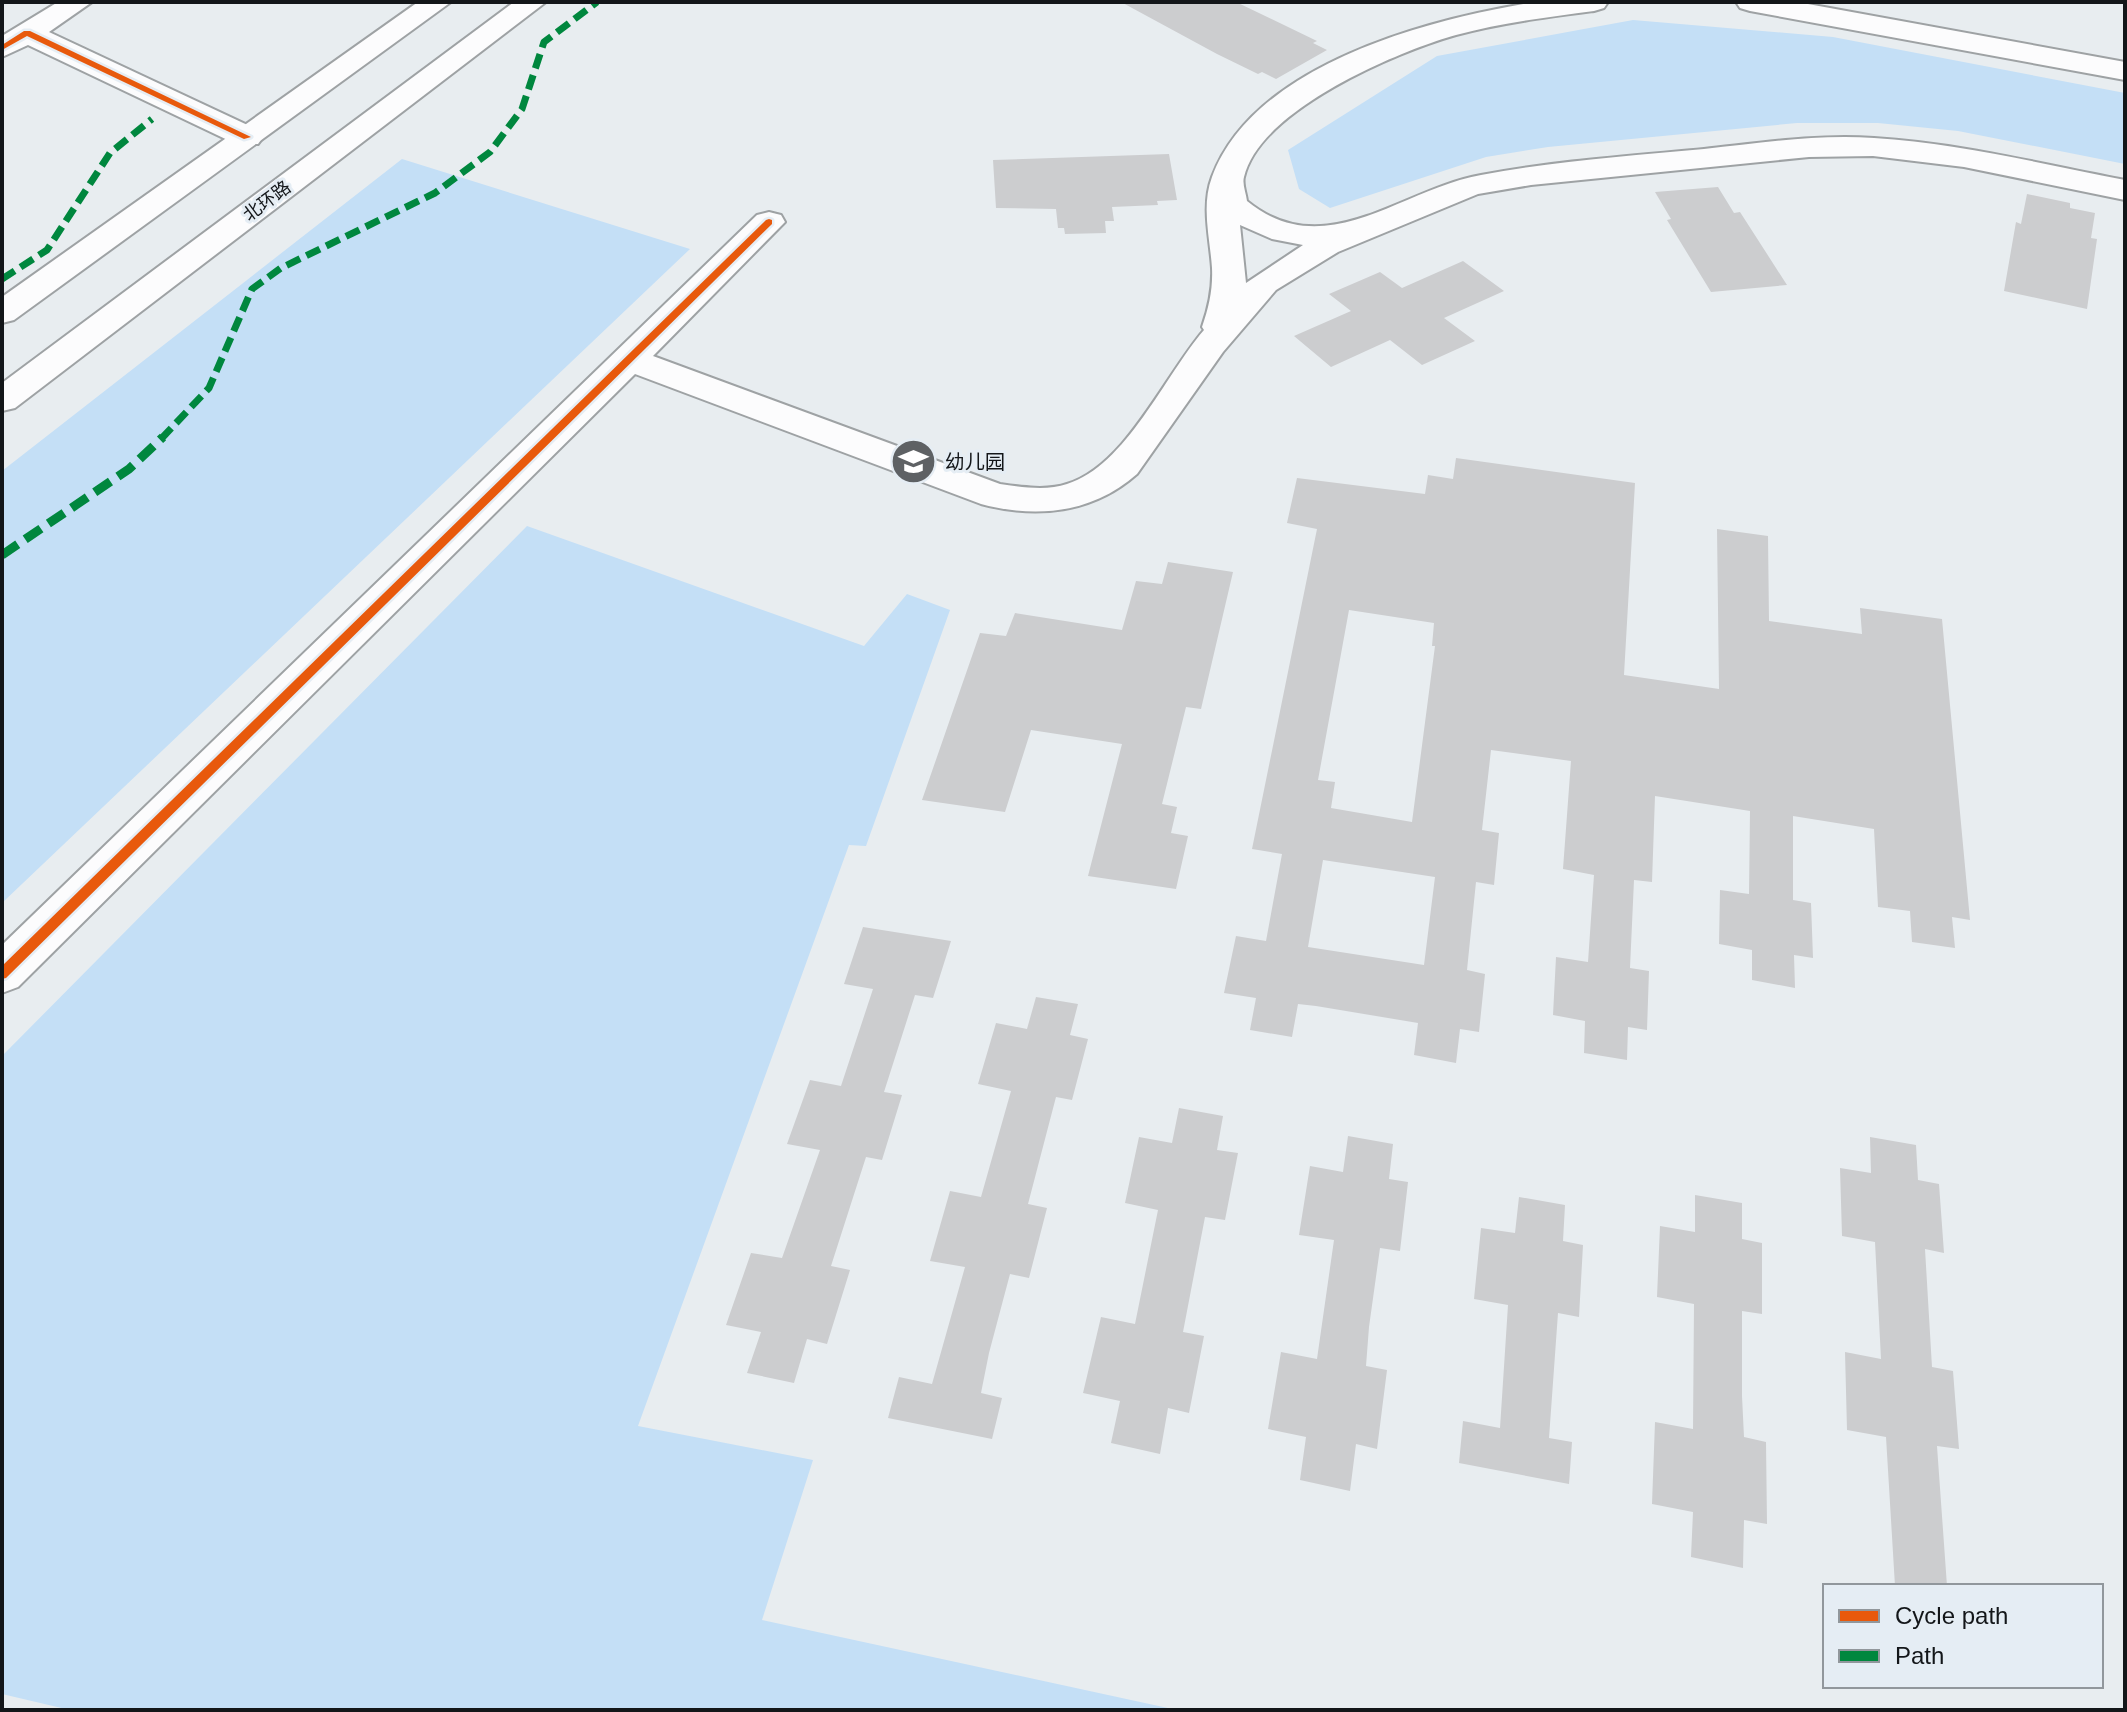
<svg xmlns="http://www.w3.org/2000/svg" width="2127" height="1712" viewBox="0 0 2127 1712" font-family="Helvetica,'Noto Sans SC',sans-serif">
<rect width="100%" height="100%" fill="#e8edf0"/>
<!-- green -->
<path fill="#c4dff6" d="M 1633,20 L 1833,37 L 2125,93 L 2125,164 L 1958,131 L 1878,123 L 1797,123 L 1548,147 L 1486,157 L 1330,208 L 1299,189 L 1288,150 L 1437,56 Z
M 402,159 L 690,249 L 2,903 L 2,471 Z
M 527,526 L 864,646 L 907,594 L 950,610 L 866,846 L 849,845 L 638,1426 L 813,1460 L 762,1620 L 1177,1710 L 70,1710 L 2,1694 L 2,1056 Z"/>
<!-- building -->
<path fill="#cccdcf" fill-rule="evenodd" d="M 1121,2 L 1236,2 L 1317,41 L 1313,43 L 1327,50 L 1276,79 L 1262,72 L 1258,74 L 1217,54 Z
M 1169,154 L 1177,200 L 1157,201 L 1158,205 L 1112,207 L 1114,221 L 1105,221 L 1106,233 L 1065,234 L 1064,228 L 1058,228 L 1056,209 L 996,208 L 993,160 Z
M 1718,187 L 1734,213 L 1740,212 L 1787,285 L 1711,292 L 1667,220 L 1671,219 L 1655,192 Z
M 2027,194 L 2070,203 L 2070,208 L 2095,213 L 2091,238 L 2097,239 L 2087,309 L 2004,291 L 2016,222 L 2021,224 Z
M 1463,261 L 1504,291 L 1444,318 L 1475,341 L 1422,365 L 1390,340 L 1331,367 L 1294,336 L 1351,311 L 1329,294 L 1380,272 L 1402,288 Z
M 1456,458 L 1635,483 L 1624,675 L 1719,689 L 1717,529 L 1768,536 L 1769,621 L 1862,634 L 1860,608 L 1942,619 L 1970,920 L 1952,917 L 1955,948 L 1912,942 L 1910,911 L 1878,907 L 1874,829 L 1793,816 L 1793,900 L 1811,903 L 1813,958 L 1794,955 L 1795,988 L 1752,980 L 1752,950 L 1719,944 L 1720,890 L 1749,894 L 1750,811 L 1655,796 L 1652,882 L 1634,880 L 1630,968 L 1649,971 L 1647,1030 L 1628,1027 L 1627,1060 L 1584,1053 L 1585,1021 L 1553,1015 L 1556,957 L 1588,962 L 1594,875 L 1563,869 L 1571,761 L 1491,750 L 1482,830 L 1499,833 L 1494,885 L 1476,882 L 1467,970 L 1485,974 L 1479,1032 L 1460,1029 L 1456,1063 L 1414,1055 L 1418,1023 L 1316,1006 L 1298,1004 L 1292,1037 L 1250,1030 L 1256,998 L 1224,993 L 1236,936 L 1266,941 L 1282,854 L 1252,849 L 1317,529 L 1287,523 L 1297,478 L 1425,494 L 1428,475 L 1453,479 ZM 1349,610 L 1434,623 L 1432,646 L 1435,646 L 1412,822 L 1331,808 L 1335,782 L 1318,780 ZM 1323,860 L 1435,877 L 1424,965 L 1308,947 Z
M 1168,562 L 1233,572 L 1201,709 L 1186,707 L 1162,804 L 1177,807 L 1171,833 L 1188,836 L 1176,889 L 1088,876 L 1122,744 L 1031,730 L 1005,812 L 922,800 L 980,633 L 1006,636 L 1015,613 L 1122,630 L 1136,581 L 1162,584 Z
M 863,927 L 951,941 L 933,998 L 915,995 L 884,1092 L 902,1095 L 882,1160 L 866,1157 L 831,1266 L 850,1270 L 827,1344 L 807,1339 L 794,1383 L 747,1373 L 761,1332 L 726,1325 L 751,1253 L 782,1258 L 820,1150 L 787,1144 L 810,1080 L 841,1086 L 873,989 L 844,984 Z
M 1036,997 L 1078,1004 L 1070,1035 L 1088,1039 L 1072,1100 L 1056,1097 L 1028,1204 L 1047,1208 L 1029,1278 L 1010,1274 L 989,1353 L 981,1393 L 1002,1398 L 992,1439 L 888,1418 L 899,1377 L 932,1384 L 965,1267 L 930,1261 L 950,1191 L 981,1197 L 1011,1091 L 978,1084 L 996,1023 L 1027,1029 Z
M 1179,1108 L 1223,1116 L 1217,1150 L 1238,1153 L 1225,1220 L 1205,1217 L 1183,1332 L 1204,1336 L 1189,1413 L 1168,1408 L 1160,1454 L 1111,1443 L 1120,1401 L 1083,1393 L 1101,1317 L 1135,1324 L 1158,1210 L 1125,1203 L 1139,1137 L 1172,1143 Z
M 1348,1136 L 1393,1144 L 1389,1179 L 1408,1182 L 1400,1251 L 1380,1248 L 1369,1327 L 1366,1366 L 1387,1370 L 1377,1449 L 1356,1444 L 1350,1491 L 1300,1480 L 1306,1437 L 1268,1429 L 1281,1352 L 1317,1359 L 1334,1240 L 1299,1235 L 1310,1166 L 1343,1172 Z
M 1870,1137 L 1916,1145 L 1918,1180 L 1939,1184 L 1944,1253 L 1925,1249 L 1932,1367 L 1953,1371 L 1959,1449 L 1937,1446 L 1947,1586 L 1895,1586 L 1886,1437 L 1847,1430 L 1845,1352 L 1881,1359 L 1875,1242 L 1842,1236 L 1840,1168 L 1871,1173 Z
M 1695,1195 L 1742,1203 L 1742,1239 L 1762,1243 L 1762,1314 L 1742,1311 L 1742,1396 L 1744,1437 L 1766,1442 L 1767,1524 L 1744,1520 L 1743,1568 L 1691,1557 L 1693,1512 L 1652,1504 L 1655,1422 L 1693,1429 L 1694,1304 L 1657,1297 L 1660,1226 L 1695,1232 Z
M 1519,1197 L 1565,1205 L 1563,1241 L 1583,1245 L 1579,1317 L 1558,1313 L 1549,1438 L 1572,1442 L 1569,1484 L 1459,1463 L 1463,1421 L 1500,1428 L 1508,1305 L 1474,1299 L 1481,1228 L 1515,1233 Z"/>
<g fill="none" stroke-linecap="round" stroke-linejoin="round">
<defs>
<path id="minor" d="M 58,2 L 92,2 L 49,32 L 258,130 L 263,137 L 258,144 L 236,144 L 28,45 L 2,57 L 2,36 Z
M 1535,2 L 1608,2 L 1604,8 L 1594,11 C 1548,17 1501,23 1456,35 C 1396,52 1260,110 1244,177 C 1242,184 1246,193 1247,201 C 1325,265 1401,189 1481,175 C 1554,161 1629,156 1704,149 C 1760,143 1817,134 1874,138 C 1958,143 2042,164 2125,180 L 2125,200 L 1964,167 L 1873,156 L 1809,157 L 1531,185 L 1478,194 L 1338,252 L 1276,290 L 1223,352 L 1137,474 C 1093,513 1037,519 981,504 L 635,374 L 18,987 L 2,993 L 2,945 L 757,215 L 769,212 L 781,215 L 785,222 L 653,356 L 1000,484 C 1021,487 1047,491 1067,484 C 1126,466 1165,375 1204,330 L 1202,327 C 1209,307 1213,289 1212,268 C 1210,238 1201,206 1212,177 C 1254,64 1429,19 1535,2 ZM 1240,225 L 1272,239 L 1303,245 L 1246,283 Z
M 1736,2 L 1797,2 L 2125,62 L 2125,80 L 1750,11 L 1740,8 Z"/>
<path id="major" d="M 418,2 L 451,2 L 14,320 L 2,323 L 2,297 Z
M 514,2 L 546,2 L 15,408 L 2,411 L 2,383 Z"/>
</defs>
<!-- minor casing -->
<use href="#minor" stroke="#9ea2a4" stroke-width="4"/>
<!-- major casing -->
<use href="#major" stroke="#9ea2a4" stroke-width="4"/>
<!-- minor -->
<use href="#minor" fill="#fcfcfd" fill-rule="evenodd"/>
<!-- major -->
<use href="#major" fill="#fcfcfd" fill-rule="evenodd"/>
<!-- quiet-far1 -->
<path stroke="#00873e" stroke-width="7" stroke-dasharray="15 7" stroke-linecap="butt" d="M 2,279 L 47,250 L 110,153 L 152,119
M 161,439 L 209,388 L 252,289 L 281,268 L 435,193 L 490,152 L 522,109 L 544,42 L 597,2"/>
<!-- quiet -->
<path stroke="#00873e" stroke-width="9" stroke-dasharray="19 9" stroke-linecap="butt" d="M 2,555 L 129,469 L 163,437"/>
<defs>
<path id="cycleway" d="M 24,31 L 30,31 L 251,137 L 244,139 L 27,36 L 2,50 L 2,45 Z
M 769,219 L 772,220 L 772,224 L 6,978 L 2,979 L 2,966 L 766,220 Z"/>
</defs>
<!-- cycleway casing -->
<use href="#cycleway" stroke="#e5edf4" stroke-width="5"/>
<!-- cycleway -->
<use href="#cycleway" fill="#e8590c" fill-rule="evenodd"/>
</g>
<!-- icons -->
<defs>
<symbol id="school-disc" viewBox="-11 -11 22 22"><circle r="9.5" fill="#5e6164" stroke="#e5edf4"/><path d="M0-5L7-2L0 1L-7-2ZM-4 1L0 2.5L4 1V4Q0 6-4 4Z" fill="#fff"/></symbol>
</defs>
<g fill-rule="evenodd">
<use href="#school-disc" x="888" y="436" width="51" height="51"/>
</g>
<g text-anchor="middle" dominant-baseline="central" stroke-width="6" stroke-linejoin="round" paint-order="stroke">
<!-- far-street labels -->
<g font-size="18" fill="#131619" stroke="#e5edf4">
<text transform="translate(267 201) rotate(-37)">北环路</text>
</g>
<!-- poi labels -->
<g font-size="20" fill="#131619" stroke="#e5edf4" text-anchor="start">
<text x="945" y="462">幼儿园</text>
</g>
</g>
<!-- border -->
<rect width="2127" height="1712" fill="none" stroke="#131619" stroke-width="8"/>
<!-- legend -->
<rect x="1823" y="1584" width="280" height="104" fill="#e5edf4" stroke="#91979c" stroke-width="2"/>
<rect x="1839" y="1610" width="40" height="12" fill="#e8590c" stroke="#91979c" stroke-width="2"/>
<text x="1895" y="1624" font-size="24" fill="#131619">Cycle path</text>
<rect x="1839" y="1650" width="40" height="12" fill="#00873e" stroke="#91979c" stroke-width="2"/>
<text x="1895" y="1664" font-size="24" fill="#131619">Path</text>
</svg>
